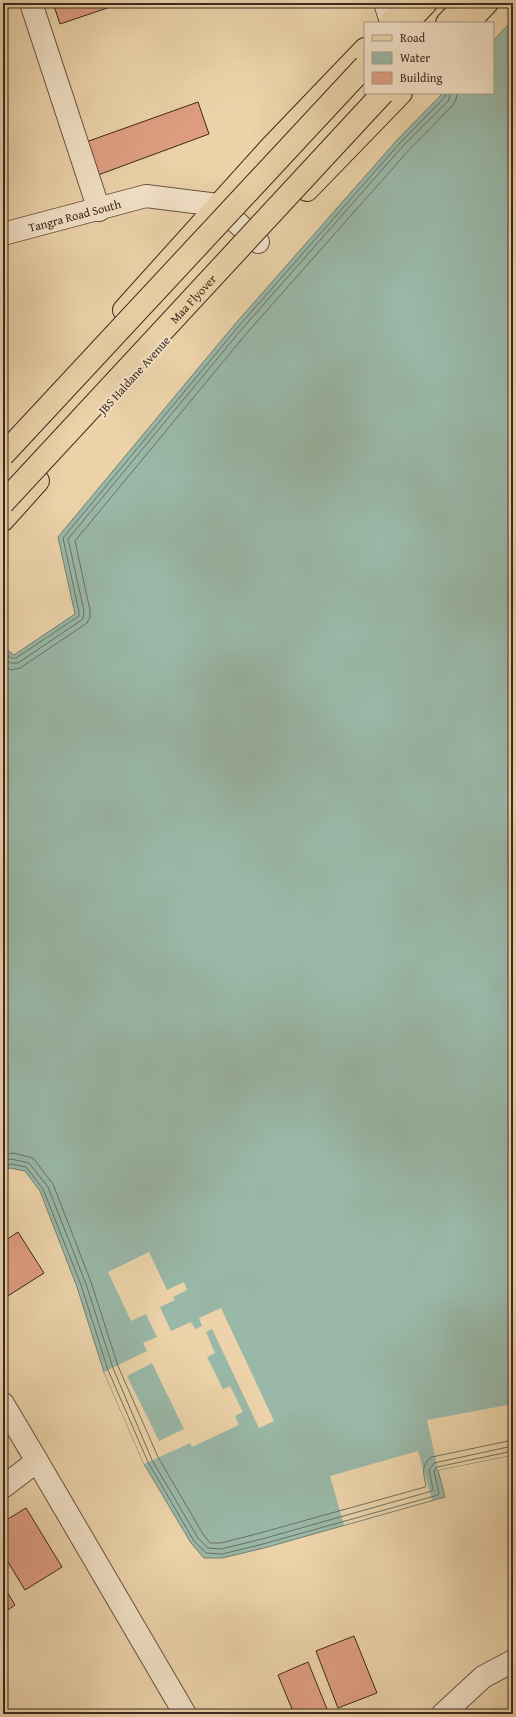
<svg xmlns="http://www.w3.org/2000/svg" width="516" height="1717" viewBox="0 0 516 1717" font-family="'Gentium Book Plus',serif">
<rect width="100%" height="100%" fill="#ecd3aa"/>
<filter id="stains"><feTurbulence type="fractalNoise" baseFrequency=".005" numOctaves="4"/><feColorMatrix values="0 0 0 0 .2 0 0 0 0 .09 0 0 0 0 .02 0 0 0 .5 -.17"/></filter>
<radialGradient id="worn" r=".72"><stop offset=".6" stop-color="#630" stop-opacity="0"/><stop offset="1" stop-color="#630" stop-opacity=".3"/></radialGradient>
<!-- water -->
<path fill="#99b8a8" stroke="#747e72" d="M 513,20 L 513,1455 L 438,1470 L 445,1497 L 264,1548 L 222,1558 L 204,1558 L 191,1543 L 144,1464 L 104,1372 L 77,1287 L 40,1191 L 25,1171 L 10,1168 L 3,1171 L 3,647 L 14,655 L 75,614 L 58,537 L 235,324 L 397,140 L 443,93 L 493,93 L 493,41 Z"/>
<!-- pier -->
<path fill="#ecd3aa" fill-rule="evenodd" d="M 149,1252 L 167,1290 L 184,1282 L 187,1290 L 173,1297 L 175,1300 L 160,1307 L 171,1331 L 191,1322 L 195,1329 L 202,1326 L 199,1318 L 221,1308 L 274,1421 L 259,1428 L 212,1329 L 206,1332 L 215,1353 L 207,1357 L 223,1389 L 230,1386 L 243,1412 L 235,1416 L 239,1425 L 192,1447 L 190,1443 L 144,1464 L 104,1372 L 147,1351 L 143,1343 L 157,1337 L 146,1314 L 131,1321 L 108,1272 ZM 152,1363 L 184,1429 L 159,1441 L 127,1376 Z
M 513,1404 L 513,1455 L 438,1470 L 427,1420 Z
M 418,1451 L 432,1500 L 344,1525 L 330,1476 Z"/>
<g fill="none" stroke-linecap="round" stroke-linejoin="round">
<!-- shore -->
<path stroke="#6b7064" stroke-width="1" d="M 3,652 L 11,658 L 16,658 L 79,616 L 79,612 L 63,538 L 238,327 L 400,143 L 445,97 L 446,93
M 3,658 L 11,663 L 18,663 L 83,619 L 84,611 L 68,539 L 241,330 L 403,146 L 448,101 L 451,93
M 3,666 L 11,670 L 20,668 L 87,623 L 90,617 L 90,610 L 75,541 L 246,334 L 408,151 L 453,105 L 456,99 L 457,93
M 3,1155 L 13,1153 L 33,1158 L 53,1184 L 91,1282 L 118,1366 L 158,1457 L 203,1534 L 210,1543 L 221,1543 L 260,1533 L 425,1487 L 426,1485 C 423,1473 421,1464 432,1457 L 513,1440
M 3,1161 L 11,1159 L 29,1163 L 48,1187 L 86,1284 L 113,1368 L 152,1460 L 198,1538 L 208,1548 L 221,1549 L 262,1539 L 432,1491 L 433,1489 L 429,1470 L 434,1463 L 513,1446
M 3,1167 L 11,1164 L 26,1167 L 43,1189 L 81,1285 L 108,1370 L 148,1462 L 194,1541 L 206,1553 L 222,1554 L 263,1544 L 438,1495 L 439,1493 L 434,1471 L 437,1467 L 513,1451"/>
</g>
<!-- building -->
<path fill="#df9e82" stroke="#3d2820" d="M 53,3 L 122,3 L 60,24 Z
M 198,102 L 209,134 L 98,175 L 86,142 Z
M 18,1232 L 44,1273 L 3,1299 L 3,1242 Z
M 26,1508 L 62,1567 L 25,1590 L 3,1554 L 3,1522 Z
M 3,1585 L 15,1605 L 3,1613 Z
M 354,1636 L 377,1693 L 338,1708 L 316,1651 Z
M 308,1662 L 329,1714 L 294,1714 L 278,1675 Z"/>
<g fill="none" stroke-linecap="round" stroke-linejoin="round">
<defs>
<g id="street">
<path d="M 31,3 L 99,210"/>
<path d="M 385,3 L 391,22"/>
<path id="s1" d="M 3,234 L 146,196 L 218,205 L 258,242"/>
<path d="M 3,1404 L 37,1461"/>
<path d="M 3,1487 L 37,1461 L 185,1714"/>
<path d="M 443,1714 L 483,1677 L 513,1661"/>
</g>
<path id="primary" d="M 390,23 L 409,3
M 468,23 L 487,3
M 307,190 L 401,93
M 124,310 L 271,147 L 365,49
M 3,520 L 38,481"/>
<path id="highway" d="M 407,23 L 426,3
M 447,23 L 466,3"/>
</defs>
<!-- street casing -->
<use href="#street" stroke="#695342" stroke-width="24"/>
<!-- primary casing -->
<use href="#primary" stroke="#3d2820" stroke-width="24"/>
<!-- highway casing -->
<use href="#highway" stroke="#3d2820" stroke-width="24"/>
<!-- street -->
<use href="#street" stroke="#f3e2c8" stroke-width="22"/>
<!-- primary -->
<use href="#primary" stroke="#ecd3aa" stroke-width="22"/>
<!-- highway -->
<use href="#highway" stroke="#ecd3aa" stroke-width="22"/>
<defs>
<g id="highway-bridge">
<path d="M 3,455 L 365,66"/>
<path id="s2" d="M 3,503 L 383,93"/>
</g>
</defs>
<!-- highway-bridge casing -->
<use href="#highway-bridge" stroke="#3d2820" stroke-width="24" stroke-linecap="butt"/>
<!-- highway-bridge -->
<use href="#highway-bridge" stroke="#ecd3aa" stroke-width="22"/>
</g>
<g text-anchor="middle" dominant-baseline="central" stroke-width="4" stroke-linejoin="round" paint-order="stroke">
<!-- street labels -->
<g font-size="12" fill="#3d2820" stroke="#f3e2c8">
<text stroke="none"><textPath href="#s1" startOffset="74">Tangra Road South</textPath></text>
<text stroke="none"><textPath href="#s2" startOffset="279">Maa Flyover</textPath></text>
<text transform="translate(134 375) rotate(-48)">JBS Haldane Avenue</text>
</g>
</g>
<!-- margin -->
<rect width="516" height="1717" fill="none" stroke="#ecd3aa" stroke-width="16"/>
<rect x="4" y="4" width="508" height="1709" fill="none" stroke="#3d2820" stroke-width="2"/>
<rect x="8" y="8" width="500" height="1701" fill="none" stroke="#3d2820"/>
<!-- legend -->
<rect x="364" y="22" width="130" height="72" fill="#f3e2c8" stroke="#aa9885"/>
<rect x="372" y="35" width="20" height="6" fill="#ecd3aa" stroke="#aa9885"/>
<text x="400" y="42" font-size="12" fill="#3d2820">Road</text>
<rect x="372" y="52" width="20" height="12" fill="#99b8a8" stroke="#aa9885"/>
<text x="400" y="62" font-size="12" fill="#3d2820">Water</text>
<rect x="372" y="72" width="20" height="12" fill="#df9e82" stroke="#aa9885"/>
<text x="400" y="82" font-size="12" fill="#3d2820">Building</text>
<rect width="100%" height="100%" filter="url(#stains)"/>
<rect width="100%" height="100%" fill="url(#worn)"/>
</svg>
